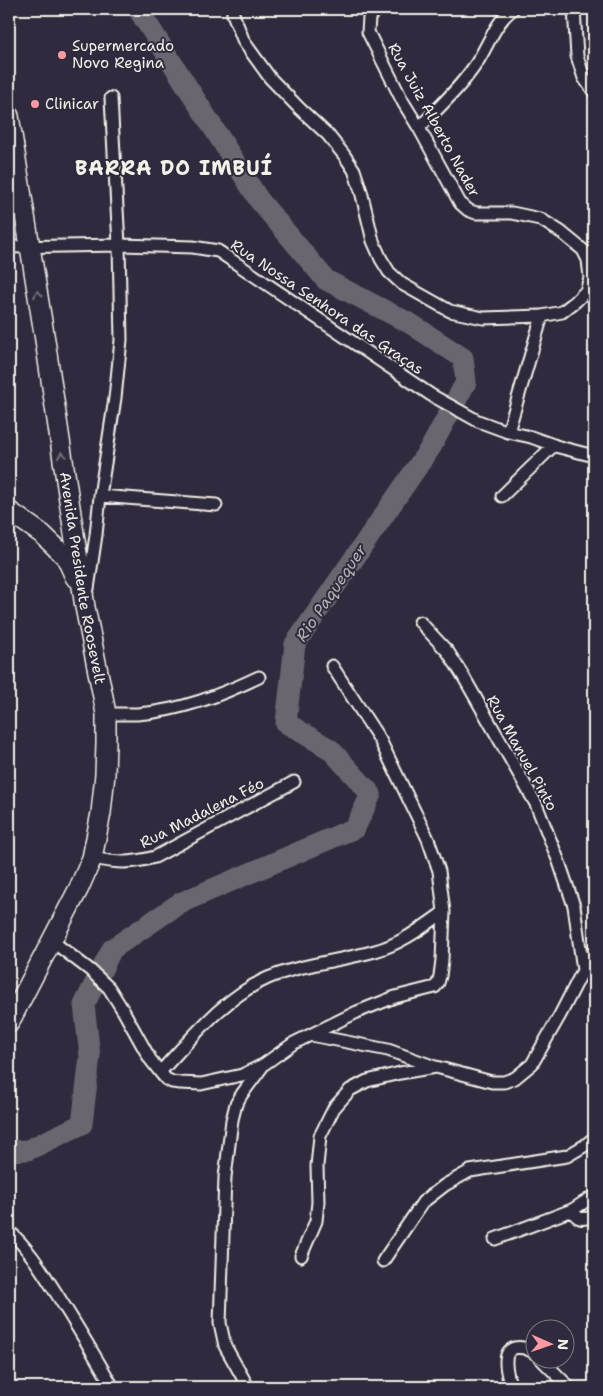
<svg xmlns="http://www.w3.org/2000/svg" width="603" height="1396" viewBox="0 0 603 1396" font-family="'Shantell Sans',sans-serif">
<rect width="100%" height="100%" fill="#2f2a3d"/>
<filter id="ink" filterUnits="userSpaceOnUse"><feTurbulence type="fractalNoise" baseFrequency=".02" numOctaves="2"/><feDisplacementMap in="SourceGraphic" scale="10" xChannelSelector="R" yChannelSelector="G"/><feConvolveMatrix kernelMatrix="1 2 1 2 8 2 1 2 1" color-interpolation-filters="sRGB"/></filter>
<g filter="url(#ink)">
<!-- green -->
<path fill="#454050" stroke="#9c989c" d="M 9,181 L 10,181 L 21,237 L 9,238 Z"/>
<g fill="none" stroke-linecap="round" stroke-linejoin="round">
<!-- river -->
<path stroke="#6a6670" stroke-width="21" d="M 9,1151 L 28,1150 L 82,1124 L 90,1056 L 84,1005 L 112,949 L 180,903 L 355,828 L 371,794 L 330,749 L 286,723 L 295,644 L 431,447 L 466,382 L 463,358 L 411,324 L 326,280 L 259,200 L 138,9"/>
<defs>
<path id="minor" d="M 233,9 L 233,14 L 244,42 L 270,78 L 299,108 L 328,135 L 344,155 L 354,170 L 361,191 L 373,241 L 381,259 L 389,272 L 402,284 L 450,311 L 483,318 L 542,316 L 562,312 L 576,301 L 586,291 L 590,278 L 588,260 L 583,250 L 561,232 L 540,219 L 512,213 L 476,213 L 468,210 L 460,203 L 419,128 L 403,102 L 368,32 L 369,18 L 373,13 L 378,9
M 574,9 L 577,56 L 584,78 L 594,92
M 419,128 C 439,107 460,88 476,64 C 488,46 495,22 513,9
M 9,247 L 119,245 L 193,247 L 218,251 L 431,395 L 478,421 L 508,432 L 531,437 L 559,447 L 594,456
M 508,432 L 542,316
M 100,496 L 216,505
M 502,496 L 554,445
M 88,589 L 96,535 L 100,496 L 115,398 L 121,340 L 119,245 L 111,98
M 420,622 L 448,652 L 462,674 L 536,804 L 559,862 L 574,906 L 583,970
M 106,714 C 116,714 127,714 137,714 C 180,711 221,695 259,677
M 92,858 C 117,863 129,864 155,857 L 294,782
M 52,941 L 90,970 L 109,988 L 124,1012 L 150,1059 L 160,1072 L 166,1079 L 172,1082 L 180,1083 L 201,1084 L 242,1075 L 263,1065 L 294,1043 L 357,1012 L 395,997 L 435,987 L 438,983 L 440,976 L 442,960 L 444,912 L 439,871 L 428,839 L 380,740 L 332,666
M 311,1035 L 388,1050 L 435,1067
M 160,1072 C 192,1038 224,997 268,978 C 302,964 340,961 375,951 C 401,944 423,927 444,912
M 594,1196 L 572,1210 C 578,1221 583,1219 594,1217
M 9,1231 C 27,1247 39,1266 51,1285 C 73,1319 93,1353 113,1387
M 495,1239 L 572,1210
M 301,1256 L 316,1221 L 318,1202 L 317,1166 L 320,1136 L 334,1108 L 350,1090 L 367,1081 L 400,1073 L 436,1067 L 492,1082 L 504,1082 L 515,1078 L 532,1064 L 560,1015 L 594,949
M 383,1261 L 423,1202 L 445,1185 L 470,1171 L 567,1156 L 584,1146 L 594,1138
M 540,1358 L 569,1387
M 248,1387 L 225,1346 L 220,1323 L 225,1177 L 232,1120 L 236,1104 L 242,1094 L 262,1067
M 510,1387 C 509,1379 506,1371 506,1363 C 505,1343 524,1345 536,1354"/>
<g id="primary">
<path id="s1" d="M 9,116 L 45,340 L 85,607 L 103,697 L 106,714 L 106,743 L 105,774 L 101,813 L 92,858 L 79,888 L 9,1023"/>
<path d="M 9,511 L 42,534 L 66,557 L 75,577"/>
</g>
</defs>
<!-- minor casing -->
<use href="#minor" stroke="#f4f1e8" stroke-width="15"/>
<!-- primary casing -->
<use href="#primary" stroke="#f4f1e8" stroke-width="22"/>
<!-- minor -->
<use href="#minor" stroke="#2f2a3d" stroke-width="11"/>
<!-- primary -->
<use href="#primary" stroke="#2f2a3d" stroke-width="19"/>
</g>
<!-- one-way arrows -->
<defs><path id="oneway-chevron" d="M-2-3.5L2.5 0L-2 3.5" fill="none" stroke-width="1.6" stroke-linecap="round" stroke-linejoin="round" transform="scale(1.25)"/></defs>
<g stroke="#747079">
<use href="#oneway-chevron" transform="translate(38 294) rotate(-99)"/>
<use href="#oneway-chevron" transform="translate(62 455) rotate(-98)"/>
</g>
</g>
<!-- markers -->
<g fill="#ff9aa2" stroke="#2f2a3d" stroke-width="2">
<circle cx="62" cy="55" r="5"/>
<circle cx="35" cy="104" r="5"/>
</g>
<g text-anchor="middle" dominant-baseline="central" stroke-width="4" stroke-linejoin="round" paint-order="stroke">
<!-- poi labels -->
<g font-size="15" fill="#f4f1e8" stroke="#2f2a3d" text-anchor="start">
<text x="72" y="46">Supermercado<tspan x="72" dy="17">Novo Regina</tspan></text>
<text x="45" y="104">Clinicar</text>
</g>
<!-- street labels -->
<g font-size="15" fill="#f4f1e8" stroke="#2f2a3d">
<text transform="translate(434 120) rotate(61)">Rua Juiz Alberto Nader</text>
<text transform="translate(327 307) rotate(34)">Rua Nossa Senhora das Graças</text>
<text stroke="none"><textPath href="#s1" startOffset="468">Avenida Presidente Roosevelt</textPath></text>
<text transform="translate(522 753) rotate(61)">Rua Manuel Pinto</text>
<text transform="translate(202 813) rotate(-27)">Rua Madalena Féo</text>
</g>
<!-- water labels -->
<g font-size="16" font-style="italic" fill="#b6b2b2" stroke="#2f2a3d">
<text transform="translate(331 593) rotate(-56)">Rio Paquequer</text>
</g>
<!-- district labels -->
<g font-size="20" font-weight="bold" letter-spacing="1" fill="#f4f1e8" stroke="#2f2a3d">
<text x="174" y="168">BARRA DO IMBUÍ</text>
</g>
</g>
<!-- margin -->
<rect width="603" height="1396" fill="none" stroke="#2f2a3d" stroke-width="30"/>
<rect x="15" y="15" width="573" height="1366" fill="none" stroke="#f4f1e8" stroke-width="2" filter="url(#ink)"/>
<!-- north arrow -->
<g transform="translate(550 1344) rotate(92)"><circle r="24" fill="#2f2a3d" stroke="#7e7a81"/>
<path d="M0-4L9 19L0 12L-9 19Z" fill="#ff9aa2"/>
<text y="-8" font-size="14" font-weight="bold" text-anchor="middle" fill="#f4f1e8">N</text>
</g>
</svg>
